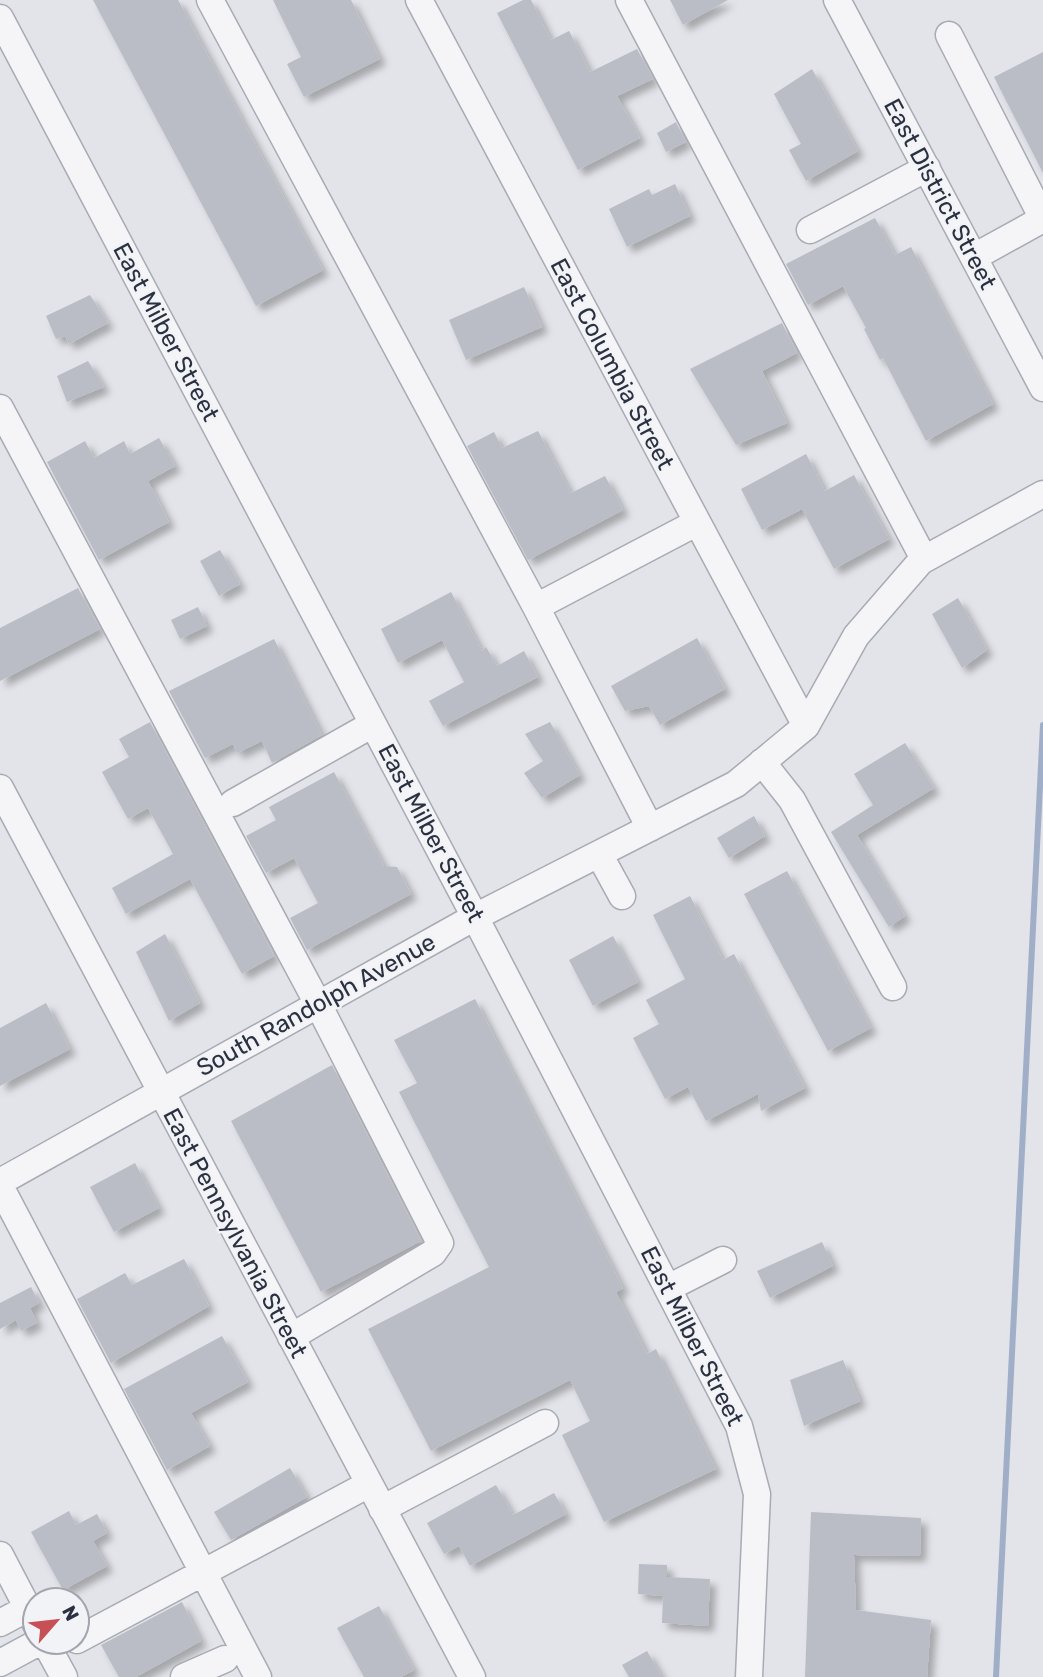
<svg xmlns="http://www.w3.org/2000/svg" width="1043" height="1677" viewBox="0 0 1043 1677" font-family="Rubik,sans-serif">
<defs>
<filter id="shadow"><feDropShadow dx="6" dy="6" stdDeviation="3.5" flood-color="#0004"/></filter>
</defs>
<rect width="100%" height="100%" fill="#e2e4e9"/>
<g fill="none" stroke-linecap="round" stroke-linejoin="round">
<!-- stream -->
<path stroke="#a0afc7" stroke-width="6" d="M 996,1677 L 1043,725"/>
</g>
<!-- building -->
<path fill="#babdc6" filter="url(#shadow)" d="M 93,0 L 178,0 L 323,270 L 256,306 Z
M 273,0 L 351,0 L 380,59 L 304,97 L 287,64 L 301,57 Z
M 523,0 L 531,0 L 551,40 L 569,31 L 590,72 L 637,49 L 653,79 L 617,96 L 640,138 L 578,170 L 497,13 Z
M 670,0 L 728,0 L 683,25 Z
M 1043,52 L 1043,173 L 994,77 Z
M 812,69 L 858,151 L 806,181 L 789,150 L 801,144 L 774,94 Z
M 676,122 L 686,142 L 666,152 L 657,133 Z
M 675,184 L 690,216 L 627,247 L 609,209 L 649,189 L 652,195 Z
M 875,218 L 895,255 L 911,247 L 993,404 L 926,441 L 883,358 L 880,360 L 864,329 L 866,328 L 843,286 L 808,305 L 786,264 Z
M 524,287 L 542,327 L 466,360 L 449,320 Z
M 90,295 L 108,323 L 69,344 L 65,336 L 56,339 L 46,316 Z
M 782,323 L 797,353 L 762,371 L 787,423 L 736,445 L 690,369 Z
M 88,361 L 104,387 L 67,402 L 57,376 Z
M 538,431 L 571,493 L 605,476 L 623,510 L 528,560 L 467,446 L 494,432 L 502,448 Z
M 159,438 L 175,466 L 148,481 L 169,522 L 99,560 L 47,462 L 85,441 L 94,458 L 124,441 L 130,454 Z
M 806,454 L 825,491 L 854,475 L 889,539 L 834,569 L 802,509 L 762,530 L 741,489 Z
M 220,550 L 240,584 L 219,596 L 200,561 Z
M 78,588 L 100,629 L 0,681 L 0,628 Z
M 451,592 L 482,651 L 486,647 L 497,666 L 524,651 L 538,677 L 443,726 L 429,701 L 464,682 L 442,640 L 398,663 L 381,629 Z
M 958,598 L 987,650 L 962,668 L 932,614 Z
M 198,607 L 207,626 L 180,639 L 171,620 Z
M 697,638 L 725,689 L 660,725 L 649,706 L 625,711 L 611,686 Z
M 274,639 L 322,735 L 272,763 L 262,741 L 237,753 L 233,744 L 205,758 L 169,691 Z
M 150,722 L 274,956 L 242,974 L 190,879 L 126,914 L 112,888 L 173,854 L 148,808 L 128,819 L 102,772 L 129,757 L 119,739 Z
M 550,722 L 580,775 L 542,798 L 524,773 L 543,761 L 525,734 Z
M 905,743 L 934,788 L 857,835 L 905,916 L 889,927 L 831,832 L 873,805 L 854,774 Z
M 334,772 L 384,866 L 397,867 L 411,894 L 307,950 L 290,918 L 318,903 L 294,858 L 266,873 L 246,836 L 276,820 L 269,807 Z
M 754,816 L 765,836 L 729,858 L 717,838 Z
M 787,871 L 871,1028 L 828,1051 L 744,894 Z
M 690,896 L 723,960 L 734,954 L 805,1088 L 761,1111 L 758,1094 L 706,1121 L 688,1087 L 665,1099 L 633,1038 L 659,1024 L 646,1000 L 685,979 L 653,915 Z
M 165,934 L 200,1003 L 169,1021 L 136,952 Z
M 613,936 L 638,982 L 593,1006 L 569,960 Z
M 475,999 L 623,1288 L 616,1292 L 647,1354 L 656,1349 L 716,1469 L 604,1522 L 562,1435 L 590,1421 L 570,1380 L 431,1451 L 368,1329 L 489,1267 L 399,1092 L 417,1083 L 394,1040 Z
M 46,1003 L 70,1049 L 0,1086 L 0,1028 Z
M 332,1065 L 421,1241 L 321,1292 L 231,1121 Z
M 135,1163 L 159,1208 L 114,1232 L 90,1187 Z
M 822,1242 L 833,1266 L 770,1298 L 757,1271 Z
M 184,1259 L 209,1306 L 111,1363 L 77,1299 L 125,1273 L 132,1285 Z
M 31,1287 L 39,1303 L 30,1308 L 37,1323 L 21,1331 L 16,1320 L 0,1329 L 0,1303 Z
M 222,1336 L 248,1382 L 191,1413 L 210,1446 L 167,1470 L 124,1389 Z
M 843,1360 L 860,1401 L 804,1426 L 790,1380 Z
M 290,1468 L 307,1497 L 231,1540 L 214,1512 Z
M 496,1485 L 513,1515 L 554,1493 L 566,1514 L 470,1566 L 459,1546 L 444,1554 L 427,1523 Z
M 69,1511 L 76,1525 L 97,1514 L 107,1533 L 93,1541 L 107,1566 L 63,1590 L 31,1532 Z
M 811,1512 L 921,1518 L 920,1556 L 854,1555 L 856,1610 L 931,1620 L 927,1677 L 805,1677 Z
M 639,1564 L 667,1565 L 667,1577 L 710,1579 L 708,1626 L 662,1623 L 663,1596 L 638,1594 Z
M 182,1602 L 201,1641 L 136,1677 L 119,1677 L 101,1645 Z
M 379,1606 L 414,1670 L 401,1677 L 364,1677 L 337,1628 Z
M 647,1651 L 662,1677 L 629,1677 L 622,1665 Z"/>
<g fill="none" stroke-linecap="round" stroke-linejoin="round">
<defs>
<path id="minor" d="M 210,0 L 536,607 L 650,828
M 419,0 L 806,726
M 629,0 L 924,559
M 837,0 L 1043,388
M 0,18 L 475,917 L 739,1426 L 757,1494 L 749,1677
M 949,35 L 1043,219 L 974,257
M 810,230 L 927,168
M 0,408 L 318,1004 L 440,1243 L 433,1253 L 291,1337
M 536,607 L 696,523
M 762,762 L 792,800 L 893,987
M 0,788 L 472,1677
M 233,803 L 373,724
M 599,854 L 622,896
M 0,1182 L 475,917 L 736,784 L 806,726 L 856,636 L 921,561 L 1043,494
M 0,1186 L 258,1677
M 668,1288 L 723,1260
M 382,1509 L 545,1423
M 0,1555 L 35,1622
M 0,1623 L 28,1608
M 77,1640 L 369,1484
M 45,1642 L 64,1677
M 0,1663 L 39,1642
M 184,1677 L 225,1659"/>
</defs>
<!-- minor casing -->
<use href="#minor" stroke="#a7abb3" stroke-width="29"/>
<!-- minor -->
<use href="#minor" stroke="#f5f5f8" stroke-width="26"/>
</g>
<g text-anchor="middle" dominant-baseline="central" stroke-width="5" stroke-linejoin="round" paint-order="stroke">
<!-- street labels -->
<g font-size="24" fill="#2b3140" stroke="#f2f3f7">
<text transform="translate(940 194) rotate(62)">East District Street</text>
<text transform="translate(166 332) rotate(62)">East Milber Street</text>
<text transform="translate(612 364) rotate(62)">East Columbia Street</text>
<text transform="translate(431 833) rotate(62)">East Milber Street</text>
<text transform="translate(316 1005) rotate(-29)">South Randolph Avenue</text>
<text transform="translate(235 1233) rotate(62)">East Pennsylvania Street</text>
<text transform="translate(692 1336) rotate(63)">East Milber Street</text>
</g>
</g>
<!-- north arrow -->
<g transform="translate(56 1621) rotate(62)"><circle r="33" fill="#f2f3f7" stroke="#a2a5ae" stroke-width="2"/>
<path d="M0-5L12 26L0 18L-12 26Z" fill="#c65056"/>
<text y="-10" font-size="19" font-weight="bold" text-anchor="middle" fill="#2b3140">N</text>
</g>
</svg>
